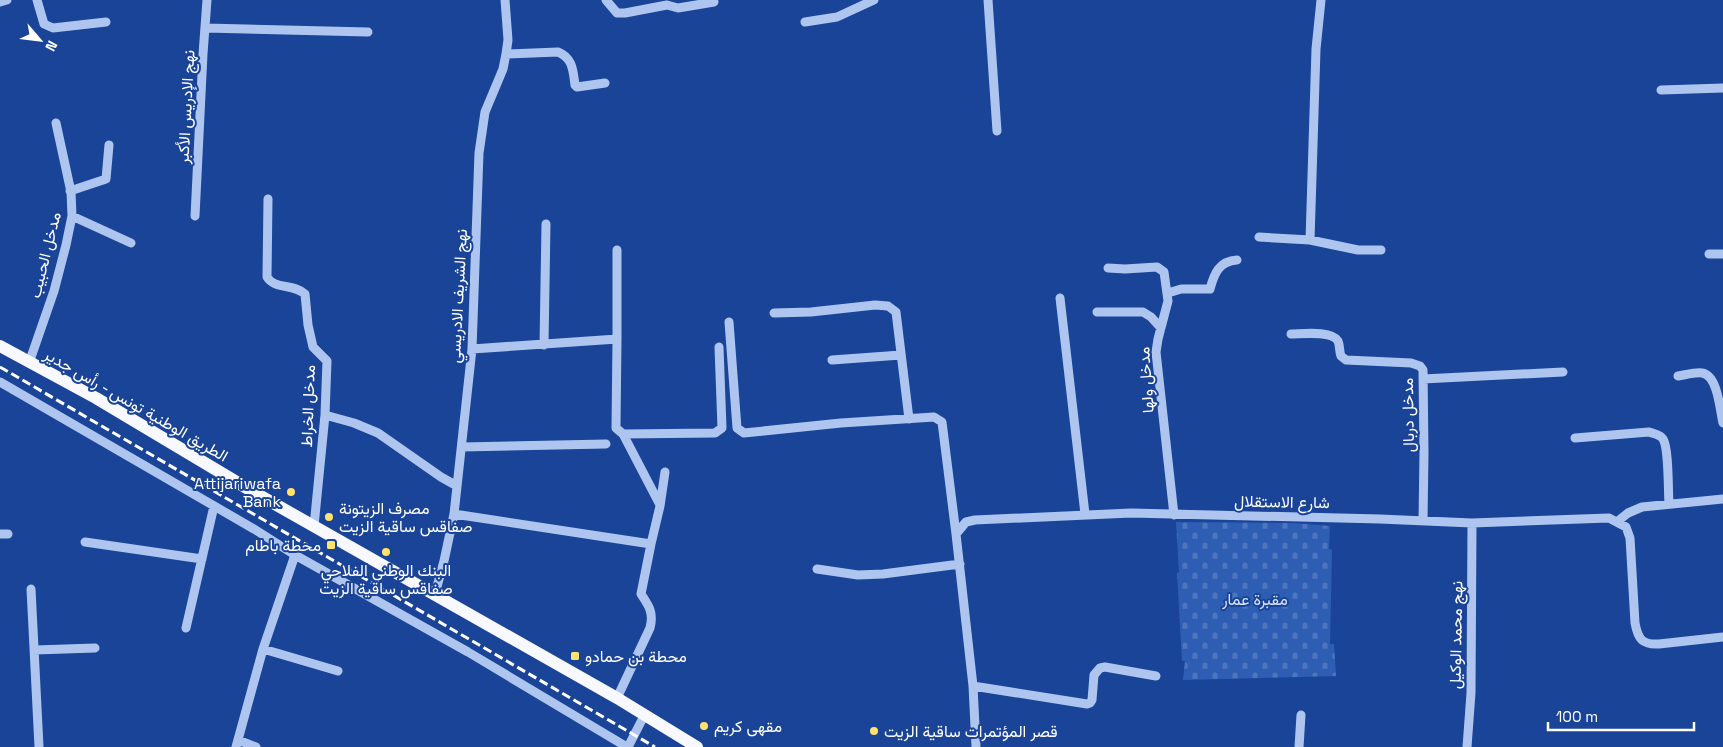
<svg xmlns="http://www.w3.org/2000/svg" width="1723" height="747" viewBox="0 0 1723 747" font-family="'Space Grotesk',Vazirmatn,sans-serif">
<defs>
<pattern id="cemetery-stones" width="16" height="16" patternUnits="userSpaceOnUse" patternTransform="scale(1.25)"><rect width="16" height="16" fill="#2e5eb4"/><path d="M2 7V4a2 2 0 0 1 4 0v3zM10 15v-3a2 2 0 0 1 4 0v3z" fill="#4d76bf"/></pattern>
</defs>
<rect width="100%" height="100%" fill="#1a4497"/>
<!-- cemetery -->
<path fill="url(#cemetery-stones)" d="M 1176,522 L 1293,523 L 1330,526 L 1329,549 L 1332,550 L 1330,644 L 1334,644 L 1336,676 L 1183,680 L 1185,661 L 1182,661 L 1177,573 L 1179,572 Z"/>
<g fill="none" stroke-linecap="round" stroke-linejoin="round">
<!-- minor -->
<path stroke="#aec5f0" stroke-width="9" d="M 37,0 L 44,24 L 53,28 L 106,22
M 606,0 L 617,13 L 625,13 L 667,5 L 678,8 L 714,2
M 988,0 L 997,131
M 1321,0 L 1316,49 L 1310,240 L 1358,250 L 1381,250
M 0,2 L 7,0
M 805,22 L 837,17 L 874,0
M 206,28 L 368,32
M 506,54 L 558,52 C 573,58 573,71 575,85 L 577,87 L 605,83
M 1661,90 L 1723,88
M 70,191 L 106,179 L 109,145
M 268,199 L 267,277 C 275,290 293,283 305,294 L 308,325 L 313,347 L 327,361 L 325,415 L 314,526
M 72,216 L 131,243
M 195,216 L 203,54 L 207,0
M 1259,237 L 1310,240
M 1709,254 L 1723,254
M 1108,268 L 1125,269 L 1157,267 L 1164,272 L 1168,301 L 1158,339 L 1156,352 L 1174,515
M 1168,293 L 1181,289 L 1210,289 C 1214,274 1219,261 1237,260
M 1060,298 L 1085,514
M 1097,312 L 1143,312 L 1151,317 L 1161,328
M 774,313 L 811,312 L 875,305 L 888,306 L 896,312 L 909,419
M 729,322 L 737,428 L 744,433 L 841,423 L 934,417 L 942,422 L 956,534
M 1291,334 C 1301,334 1332,330 1338,341 C 1340,345 1339,351 1341,356 L 1346,360 L 1411,363 L 1420,366 L 1423,370 L 1424,453 L 1423,521
M 617,339 L 616,428 L 623,434 L 715,433 L 722,428 L 719,347
M 544,345 L 546,224
M 472,349 L 617,339 L 617,250
M 832,360 L 901,355
M 29,363 L 54,291 L 66,245 L 72,216 L 71,192 L 56,123
M 1678,376 C 1685,375 1695,372 1702,373 C 1718,375 1720,411 1723,423
M 1423,379 L 1563,372
M 0,382 L 254,529 L 295,555 L 468,652 L 627,747
M 325,415 L 354,423 L 378,433 L 441,477 L 457,486
M 623,434 L 660,505
M 1575,438 L 1649,432 C 1654,434 1660,434 1663,439 C 1669,448 1668,491 1669,504
M 462,447 L 606,444
M 454,514 L 651,544 L 660,506 L 665,472
M 1618,521 L 1628,513 L 1642,507 L 1723,499
M 0,534 L 8,534
M 85,542 L 202,559
M 817,569 L 858,575 L 883,574 L 960,564
M 31,589 L 39,747
M 435,594 L 444,561 L 454,514 L 472,349 L 479,153 L 485,112 L 503,69 L 506,54 L 508,40 L 505,0
M 186,628 L 214,506
M 263,649 L 338,671
M 35,650 L 95,648
M 973,686 L 1087,704 L 1090,703 L 1092,700 L 1094,675 L 1100,668 L 1105,667 L 1156,676
M 617,698 L 650,628 C 654,613 649,606 641,594 L 651,544
M 238,740 L 256,747
M 236,747 L 263,649 L 295,555
M 628,747 L 645,714
M 976,747 L 973,686 L 956,534 L 966,522 L 975,520 L 1131,513 L 1380,519 L 1472,523 L 1609,518 L 1626,527 L 1630,538 L 1635,623 C 1638,639 1642,645 1659,644 L 1723,637
M 1299,747 L 1301,715
M 1467,747 L 1471,693 L 1472,523"/>
<!-- major -->
<path stroke="#f7f9ff" stroke-width="12" d="M 0,346 L 96,398 L 250,490 L 617,698 L 697,747"/>
<!-- rail -->
<path stroke="#fff" stroke-width="3" stroke-dasharray="9 4" stroke-linecap="butt" d="M 0,367 L 655,747"/>
</g>
<!-- markers -->
<g fill="#ffe36d" stroke="#1a4497" stroke-width="2">
<circle cx="291" cy="492" r="5"/>
<circle cx="329" cy="517" r="5"/>
<rect x="326" y="540" width="10" height="10" rx="2.5"/>
<circle cx="386" cy="552" r="5"/>
<rect x="570" y="651" width="10" height="10" rx="2.5"/>
<circle cx="704" cy="726" r="5"/>
<circle cx="874" cy="731" r="5"/>
</g>
<g text-anchor="middle" dominant-baseline="central" stroke-width="4" stroke-linejoin="round" paint-order="stroke">
<!-- street labels -->
<g font-size="16" fill="#fff" stroke="#1a4497">
<text transform="translate(186 107) rotate(-87)">نهج الإدريس الأكبر</text>
<text transform="translate(45 255) rotate(-76)">مدخل الحبيب</text>
<text transform="translate(458 296) rotate(-87)">نهج الشريف الادريسي</text>
<text transform="translate(1146 380) rotate(-94)">مدخل ولها</text>
<text transform="translate(136 405) rotate(30)">الطريق الوطنية تونس - رأس جدير</text>
<text transform="translate(308 406) rotate(-88)">مدخل الخراط</text>
<text transform="translate(1408 415) rotate(-91)">مدخل دربال</text>
<text transform="translate(1282 502) rotate(1)">شارع الاستقلال</text>
<text transform="translate(1456 635) rotate(-89)">نهج محمد الوكيل</text>
</g>
<!-- poi labels -->
<g font-size="16" fill="#fff" stroke="#1a4497" text-anchor="start">
<text x="281" y="483" text-anchor="end">Attijariwafa<tspan x="281" dy="18">Bank</tspan></text>
<text x="339" y="508">مصرف الزيتونة<tspan x="339" dy="18">صفاقس ساقية الزيت</tspan></text>
<text x="321" y="545" text-anchor="end">محطة باطام</text>
<text x="386" y="570" text-anchor="middle">البنك الوطني الفلاحي<tspan x="386" dy="18">صفاقس ساقية الزيت</tspan></text>
<text x="585" y="656">محطة بن حمادو</text>
<text x="714" y="726">مقهى كريم</text>
<text x="884" y="731">قصر المؤتمرات ساقية الزيت</text>
</g>
<!-- park labels -->
<g font-size="16" fill="#d5e3fb" stroke="#1a4497">
<text x="1255" y="599">مقبرة عمار</text>
</g>
</g>
<!-- north arrow -->
<g transform="translate(40 40) rotate(118)" stroke="#1a4497" stroke-width="4" paint-order="stroke">
<path d="M0-4L9 19L0 12L-9 19Z" fill="#ffffff"/>
<text y="-8" font-size="14" font-weight="bold" text-anchor="middle" fill="#ffffff">N</text>
</g>
<!-- scale -->
<path d="M1548 722v8h146v-8" fill="none" stroke="#ffffff" stroke-width="2.5"/>
<text x="1556" y="722" font-size="15" fill="#ffffff" stroke="#1a4497" stroke-width="4" paint-order="stroke">100 m</text>
</svg>
